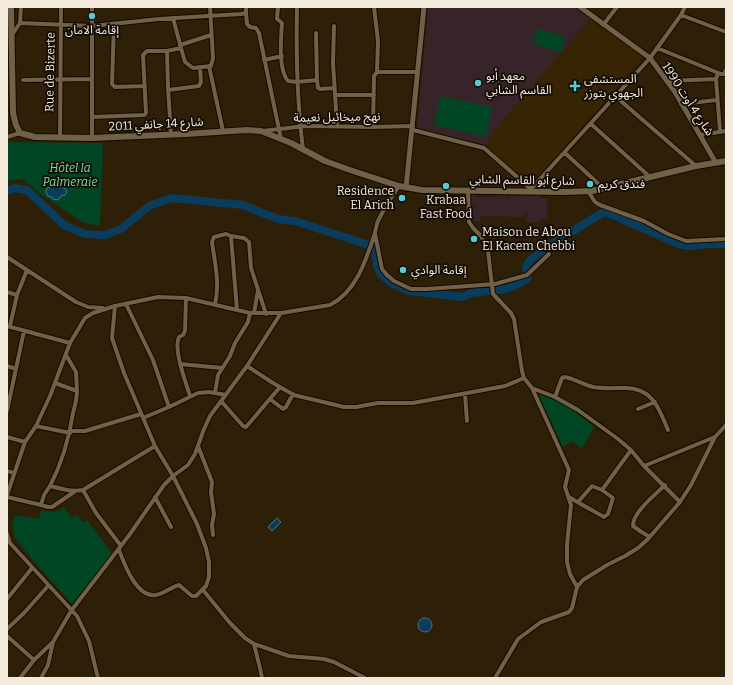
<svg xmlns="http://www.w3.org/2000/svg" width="733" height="685" viewBox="0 0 733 685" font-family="Bitter,'Noto Sans Arabic',serif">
<rect width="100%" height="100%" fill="#2e2006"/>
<!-- built -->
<path fill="#362402" d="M 591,19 L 624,39 L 637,49 L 642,58 L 532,185 L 485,146 L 501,122 Z"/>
<!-- education -->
<path fill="#372428" d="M 428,7 L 575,7 L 591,19 L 501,122 L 485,146 L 417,128 Z
M 471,194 L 475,194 L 475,197 L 497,197 L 498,194 L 506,194 L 506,198 L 508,198 L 508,196 L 512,196 L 512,195 L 530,196 L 530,195 L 539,195 L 539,198 L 547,198 L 547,218 L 546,219 L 539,219 L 539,222 L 527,222 L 527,213 L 524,213 L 524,217 L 481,216 L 480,221 L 471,221 L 471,207 L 475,207 L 475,205 L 471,205 Z"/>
<!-- green -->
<path fill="#004624" d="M 537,29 L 565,36 L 561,52 L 533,44 Z
M 440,96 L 492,107 L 486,137 L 434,125 Z
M 7,142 L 103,143 L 100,226 L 82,222 L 35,190 L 23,179 L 7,181 Z
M 538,393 L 541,393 L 569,407 L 594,427 L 582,449 L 572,441 L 563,447 Z
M 64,507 L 72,518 L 78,515 L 83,522 L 88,521 L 114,556 L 78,606 L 75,607 L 35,563 L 15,538 L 12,525 L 15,515 L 39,519 L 41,510 L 54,512 Z"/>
<!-- water -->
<path fill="#083d5e" stroke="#4e7184" d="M 55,184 L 59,184 L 59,187 L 65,188 L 67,192 L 65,195 L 61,196 L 58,200 L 53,199 L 52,197 L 48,196 L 46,192 L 47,188 L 54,187 Z
M 277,518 L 281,522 L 272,531 L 268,527 Z
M418 625a7 7 0 1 1 14 0a7 7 0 1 1-14 0Z"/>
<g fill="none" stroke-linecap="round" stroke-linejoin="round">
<!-- river -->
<path stroke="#083d5e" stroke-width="8" d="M 7,191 L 14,188 L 27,190 L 64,225 L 85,234 L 105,235 L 121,229 L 149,206 L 172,198 L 243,205 L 278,219 L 295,221 L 369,245 L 373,247 L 375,251 L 377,266 L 381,274 L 391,283 L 409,291 L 462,297 L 471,293 L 506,289 L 524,281 L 528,277 L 526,267 L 530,260 L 552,244 L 602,213 L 608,213 L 679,244 L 689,246 L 709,244 L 726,244"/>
<defs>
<path id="minor" d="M 278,7 L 277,19 L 282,23 C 281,38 278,70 288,81 L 297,82 L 317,80 L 316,33
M 297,7 C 296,55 297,102 303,149
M 246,13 L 247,24 L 250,27 L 256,28 L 259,33 L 281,139
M 681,15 L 726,32
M 20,23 L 92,26 L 159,19 L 241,14 L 246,13 L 246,7
M 114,24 L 112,84 L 115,87 L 145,86
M 603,25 L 617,7
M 334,26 L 333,63 L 337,126
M 12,35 L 20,23 L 21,7
M 180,45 L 211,35
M 181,48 L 185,62 L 193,68 L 211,66 L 213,58 L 210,7
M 657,48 L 721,74 L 724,74 L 726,70
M 167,51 L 181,48 L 173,18
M 264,60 L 282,56
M 209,66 L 223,131
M 377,72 L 418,72
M 718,73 L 716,79 L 720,131
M 23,80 L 91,79
M 317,80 L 318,88 L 320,89 L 335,88
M 667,81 L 716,79
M 168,90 L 199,86 L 201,82 L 200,68
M 335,95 L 374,95
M 615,96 L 696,166
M 681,104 L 717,100
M 92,117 L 144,115 L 146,113 L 143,55 L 147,51 L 167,51 L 168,87 L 171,135
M 591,124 L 650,177
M 373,127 L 374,76 L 377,72 L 378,41 L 374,7
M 413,130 L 484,148 L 532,190
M 262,131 L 306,126 L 373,127 L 413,126
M 700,135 L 726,131
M 7,137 L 20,133
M 60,138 L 61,7
M 92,138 L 92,7
M 565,153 L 603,188
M 531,189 L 650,58 L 681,15 L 685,7
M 468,190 L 469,222 L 473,228 L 481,236 L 488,251 L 493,294 L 511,313 L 514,319 L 522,371 L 524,378 L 532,388 L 569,470 L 565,487 L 571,505 L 567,545 L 567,562 L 570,574 L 577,587
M 588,191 L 595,202 L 600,205 L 644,221 L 668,234 L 686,241 L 726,239
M 375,234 L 382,269 L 387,275 L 394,281 L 411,289 L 427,289 L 495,284 L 527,275 L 549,254
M 231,236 L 237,310
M 7,257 L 76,302 L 88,307 L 103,308
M 7,292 L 17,295
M 186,298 L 185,331 L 183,335 L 179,337 C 173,349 186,383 190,396
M 126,304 L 153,360 L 169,407 L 143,418
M 215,304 C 220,283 215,264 212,242 L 214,237 L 226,234 L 231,236 L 244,238 L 249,242 L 251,268 L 266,314
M 115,306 L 112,338 L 124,373 L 155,446 L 173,476 L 197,524 L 206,548 L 209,562 L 209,577 L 206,586 L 196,596 L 192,596 L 179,585 C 171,587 164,594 156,595 C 136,598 124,563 119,550
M 254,313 L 258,290
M 7,326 L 70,343
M 10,326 L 17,295 L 27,270
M 180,364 L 222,368
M 7,366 L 16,369
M 247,366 L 273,383 L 294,395 L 344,407 L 356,407 L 378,403 L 413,403 L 505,386 L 524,378
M 55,383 L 77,391 L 76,372 L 66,355
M 532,388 L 555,397 L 578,410 L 618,439 L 631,450 L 644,466 L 680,502
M 215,393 L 218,375 L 230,356 L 235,343 L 248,322 L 250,313
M 465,394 L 467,421
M 555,397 L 562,378 L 564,377 C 574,378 583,385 593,387 C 604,389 614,388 624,388 C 652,387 659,408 668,430
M 270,399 L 283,409 L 286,407 L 293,394
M 221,401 L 243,426 L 246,427 L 280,387
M 169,407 L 198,393 L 209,392 L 226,395
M 638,409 L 655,402
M 7,411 L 24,331
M 36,426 L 70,433
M 70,431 L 85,431 L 141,414
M 7,437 L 25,442
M 198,446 L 212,482 L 211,492 L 214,514 L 212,525 L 213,535
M 644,466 L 715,437
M 7,471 L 14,473
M 50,486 C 62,463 69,439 73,413 C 75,406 77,399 77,391
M 83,490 L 96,513 L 121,546
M 602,490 L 631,450
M 7,495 L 25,442 L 36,426 L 50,396 L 70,343 L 85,318 L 93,313 L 115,306 L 158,297 L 186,298 L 250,313 L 281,313 L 330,305 C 356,292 366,260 374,236 C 376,231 376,225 378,221 C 384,209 391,197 399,186
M 7,497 L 41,505 L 44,495 L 50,486 C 62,489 71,492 83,490 L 155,446
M 155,497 L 171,527
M 569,497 C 580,504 592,510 604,517 L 608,514 L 613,498 L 602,490 L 592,486 L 578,502
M 41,505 L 48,507 L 52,507 L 74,492
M 7,533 L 10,543 L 77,616 L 89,641 L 98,678
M 650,537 L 640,531 L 633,526 C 632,513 656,494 665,485
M 203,590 L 230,623 L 245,638 L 254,644 L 289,656 L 324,659 L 334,662 L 365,678
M 7,599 L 32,568
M 7,629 L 24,613 L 48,586
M 7,636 L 34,660
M 254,644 L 260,668 L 262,678
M 20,678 L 34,660 L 53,642
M 41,678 L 48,665 L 53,642 L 71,611 L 130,534 L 164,485 L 173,476 L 188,465 L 195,454 L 204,429 L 210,416 L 247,366 L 281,313
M 495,678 L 518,639 L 541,622 L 569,612 L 572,608 L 577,587 L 583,580 L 607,565 L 625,556 L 638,548 L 648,539 L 680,502 L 691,485 L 715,437 L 726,425"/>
<path id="tertiary" d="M 580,7 L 650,58 L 675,92 L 716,163
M 406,188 L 424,7"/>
<path id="secondary" d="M 11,7 L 13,113 L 16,125 L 20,133 L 35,137 L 92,138 L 186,134 L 247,130 L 261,131 L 291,143 L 325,161 L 350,170 L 399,186 L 422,190 L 566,192 L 592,191 L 696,166 L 726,161"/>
</defs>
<!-- minor casing -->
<use href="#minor" stroke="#160900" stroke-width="6"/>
<!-- tertiary casing -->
<use href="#tertiary" stroke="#160900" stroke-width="7"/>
<!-- secondary casing -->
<use href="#secondary" stroke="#160900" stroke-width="8"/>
<!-- minor -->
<use href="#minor" stroke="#716146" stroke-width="4"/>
<!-- tertiary -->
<use href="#tertiary" stroke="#716146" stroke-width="5"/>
<!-- secondary -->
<use href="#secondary" stroke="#716146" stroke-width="6"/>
</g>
<!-- markers -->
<g fill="#53cbdb" stroke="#110b03" stroke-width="1.5">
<circle cx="92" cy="16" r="4"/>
<circle cx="478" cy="83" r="4"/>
<path d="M573 80h4v4h4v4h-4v4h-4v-4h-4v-4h4z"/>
<circle cx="590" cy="184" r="4"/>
<circle cx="446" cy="186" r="4"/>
<circle cx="402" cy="198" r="4"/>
<circle cx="474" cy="239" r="4"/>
<circle cx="403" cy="270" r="4"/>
</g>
<g text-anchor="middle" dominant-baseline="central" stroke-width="3.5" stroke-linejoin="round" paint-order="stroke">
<!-- poi labels -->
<g font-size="12" fill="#f3eadb" stroke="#110b03" text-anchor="start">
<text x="92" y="30" text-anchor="middle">إقامة الامان</text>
<text x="486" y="76">معهد أبو<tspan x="486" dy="14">القاسم الشابي</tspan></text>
<text x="584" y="79">المستشفى<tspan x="584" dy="14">الجهوي بتوزر</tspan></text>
<text x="598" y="184">فندق كريم</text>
<text x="394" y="191" text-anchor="end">Residence<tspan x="394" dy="14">El Arich</tspan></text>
<text x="446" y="200" text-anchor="middle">Krabaa<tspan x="446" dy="14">Fast Food</tspan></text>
<text x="482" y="232">Maison de Abou<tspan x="482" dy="14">El Kacem Chebbi</tspan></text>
<text x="411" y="270">إقامة الوادي</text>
</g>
<!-- street labels -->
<g font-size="12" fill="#f3eadb" stroke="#110b03">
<text transform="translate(50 72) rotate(-89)">Rue de Bizerte</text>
<text transform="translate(688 99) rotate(57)">شارع 4 أوت 1990</text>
<text transform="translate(337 117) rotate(-1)">نهج ميخائيل نعيمة</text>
<text transform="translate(156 124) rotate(-3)">شارع 14 جانفي 2011</text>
<text transform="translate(522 180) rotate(1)">شارع أبو القاسم الشابي</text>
</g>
<!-- park labels -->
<g font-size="12" font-style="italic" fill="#67ea9d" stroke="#110b03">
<text x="70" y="168">Hôtel la<tspan x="70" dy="14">Palmeraie</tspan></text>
</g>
</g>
<!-- border -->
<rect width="733" height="685" fill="none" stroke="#f3eadb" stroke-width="16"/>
</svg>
